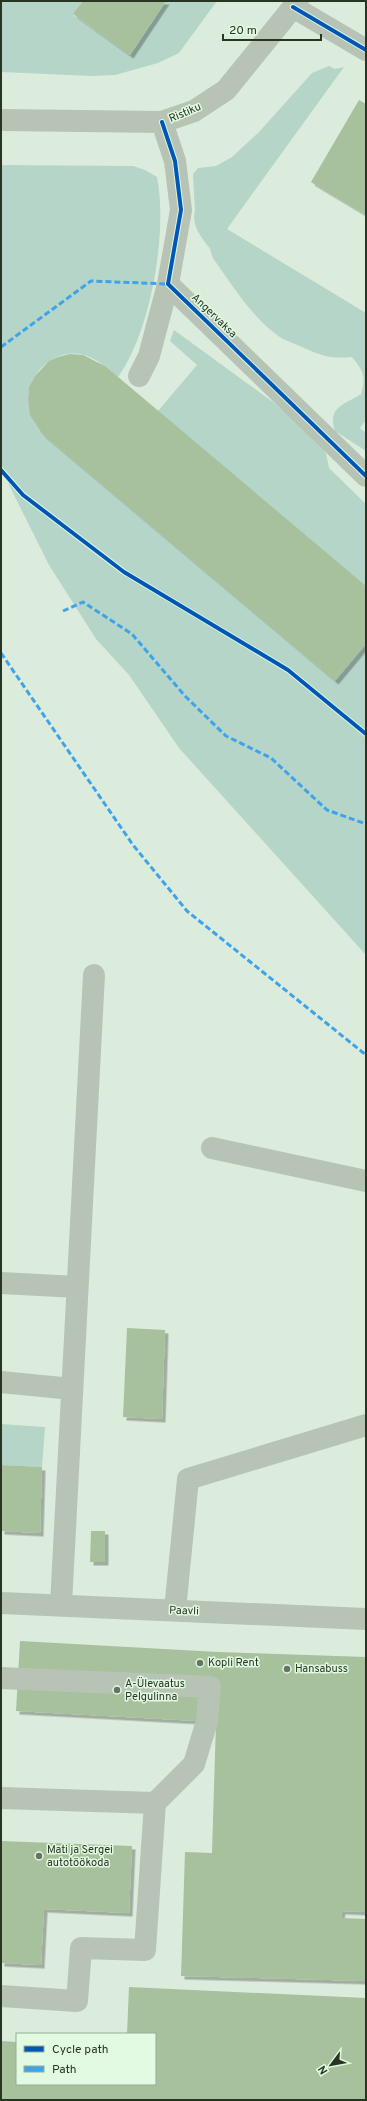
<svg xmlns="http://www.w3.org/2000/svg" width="367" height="2101" viewBox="0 0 367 2101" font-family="Overpass,sans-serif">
<defs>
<filter id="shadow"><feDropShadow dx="3.5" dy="3.5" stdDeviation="0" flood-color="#0004"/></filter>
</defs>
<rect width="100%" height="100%" fill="#dcecdc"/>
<!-- green -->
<path fill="#b4d5c8" d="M 1,1 L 83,1 L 73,15 L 130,55 L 166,1 L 217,1 L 179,53 L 158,63 L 115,75 L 91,76 L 1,72 Z
M 329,66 L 335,69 L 344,67 L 227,229 L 366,313 L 366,420 L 360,428 L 366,433 L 366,451 L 335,431 C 327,407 344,405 361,394 C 366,376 364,372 352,357 C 331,359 322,356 302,347 C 296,344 289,342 283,339 C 255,322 231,284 213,258 C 211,254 211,249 208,246 C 201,237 191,224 195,211 L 193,174 L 198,168 L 216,166 L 232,157 L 259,132 L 312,73 Z
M 1,165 L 133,166 L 145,170 L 157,177 C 168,231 151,332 118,377 C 108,368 97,359 84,355 C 56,347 27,373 28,401 C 29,414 35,423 42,434 L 334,680 L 366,644 L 366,955 L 179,748 L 129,675 L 96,639 L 49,565 L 1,469 Z
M 174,330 L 273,402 L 308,432 L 326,453 L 329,468 L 366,504 L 366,586 L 158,411 L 197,365 L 170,341 Z
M 1,1424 L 45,1427 L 42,1467 L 1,1465 Z"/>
<!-- building -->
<path fill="#a6c19c" filter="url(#shadow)" d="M 83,1 L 166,1 L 130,55 L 73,14 Z
M 359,100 L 366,104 L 366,215 L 311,182 Z
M 70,354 L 83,355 L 105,366 L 366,586 L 366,644 L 335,681 L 42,434 L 30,415 L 28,400 L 29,387 L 35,376 L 49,361 L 58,357 Z
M 127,1328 L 165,1330 L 162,1419 L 123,1417 Z
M 1,1465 L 42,1467 L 40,1533 L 1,1531 Z
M 91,1531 L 105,1531 L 105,1562 L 90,1562 Z
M 20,1641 L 218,1652 L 366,1657 L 366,1912 L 342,1911 L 341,1918 L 366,1919 L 366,1981 L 181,1976 L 185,1852 L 212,1853 L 216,1722 L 16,1711 Z
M 1,1841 L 132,1846 L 129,1913 L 44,1909 L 41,1965 L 1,1963 Z
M 129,1987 L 366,1998 L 366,2100 L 1,2100 L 1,2041 L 17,2042 L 17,2084 L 155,2084 L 155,2034 L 127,2034 Z"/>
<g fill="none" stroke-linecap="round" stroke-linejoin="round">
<!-- minor -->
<path stroke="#b7c4b5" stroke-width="22" d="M 293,7 L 366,50
M 1,120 L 162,122 L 194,111 L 226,90 L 298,1
M 162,122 L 175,161 L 181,210 L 168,284 L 366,476
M 139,376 L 149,356 L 168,284
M 212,1148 L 366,1181
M 1,1283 L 77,1287
M 1,1382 L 72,1389
M 1,1603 L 366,1619
M 61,1605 L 94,975
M 175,1610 L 188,1479 L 366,1425
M 1,1678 L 210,1687 L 207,1721 L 194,1764 L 155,1803
M 1,1798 L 155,1803 L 145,1950 L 81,1948 L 77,2001 L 1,1996"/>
<!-- quiet -->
<path stroke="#3ea3eb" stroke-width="3" stroke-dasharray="6 3" stroke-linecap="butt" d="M 1,347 L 91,281 L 168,284
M 63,611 L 83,602 L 132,634 L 185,696 L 226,736 L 271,758 L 327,810 L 366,824
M 1,653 L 133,845 L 187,911 L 366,1055"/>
<defs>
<path id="cycleway" d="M 293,7 L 366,50
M 162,122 L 175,161 L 181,210 L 168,284 L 366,476
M 1,470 L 23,495 L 124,572 L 288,670 L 366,734"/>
</defs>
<!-- cycleway casing -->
<use href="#cycleway" stroke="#e1fae1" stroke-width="6"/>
<!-- cycleway -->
<use href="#cycleway" stroke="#0057b8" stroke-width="4"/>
</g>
<!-- markers -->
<g fill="#677464" stroke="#e1fae1" stroke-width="1.5">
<circle cx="200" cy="1663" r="4"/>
<circle cx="287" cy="1669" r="4"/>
<circle cx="117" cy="1690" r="4"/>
<circle cx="39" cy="1856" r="4"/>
</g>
<g text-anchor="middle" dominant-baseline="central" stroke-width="3" stroke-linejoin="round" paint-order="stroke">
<!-- street labels -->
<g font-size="11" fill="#283424" stroke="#e1fae1">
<text transform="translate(185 113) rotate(-23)">Ristiku</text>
<text transform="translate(214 316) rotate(44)">Angervaksa</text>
<text transform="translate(184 1611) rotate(2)">Paavli</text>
</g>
<!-- poi labels -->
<g font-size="11" fill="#283424" stroke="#e1fae1" text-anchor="start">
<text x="208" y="1663">Kopli Rent</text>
<text x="295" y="1669">Hansabuss</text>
<text x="125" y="1684">A-Ülevaatus<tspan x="125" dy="13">Pelgulinna</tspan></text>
<text x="47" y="1850">Mati ja Sergei<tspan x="47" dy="13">autotöökoda</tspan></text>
</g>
</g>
<!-- border -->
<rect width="367" height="2101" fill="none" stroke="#283424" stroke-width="4"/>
<!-- legend -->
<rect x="16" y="2033" width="140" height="52" fill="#e1fae1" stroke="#97ab95"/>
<rect x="24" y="2046" width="20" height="6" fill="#0057b8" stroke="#97ab95"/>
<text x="52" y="2053" font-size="12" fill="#283424">Cycle path</text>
<rect x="24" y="2066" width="20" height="6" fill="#3ea3eb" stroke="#97ab95"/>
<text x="52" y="2073" font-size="12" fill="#283424">Path</text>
<!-- north arrow -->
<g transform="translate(331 2065) rotate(238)" stroke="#e1fae1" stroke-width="3" paint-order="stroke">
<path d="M0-3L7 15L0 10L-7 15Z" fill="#283424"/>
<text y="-6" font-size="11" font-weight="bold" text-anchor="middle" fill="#283424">N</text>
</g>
<!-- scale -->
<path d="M223 34v6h98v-6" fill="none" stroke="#283424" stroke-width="2"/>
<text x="229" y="34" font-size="12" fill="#283424" stroke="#e1fae1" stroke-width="3" paint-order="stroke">20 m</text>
</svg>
